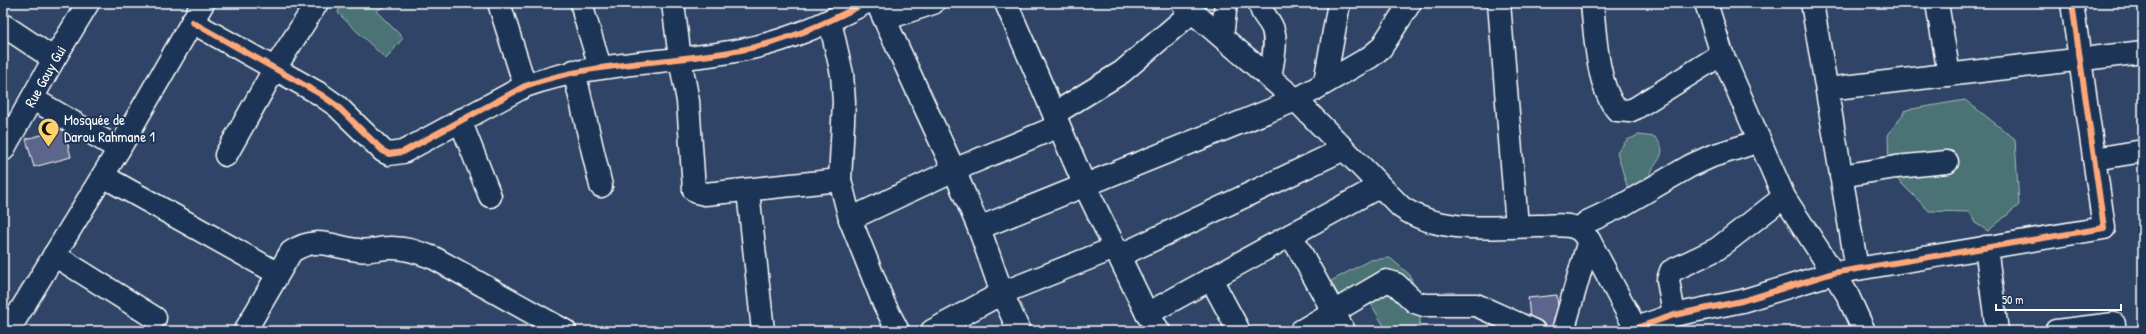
<svg xmlns="http://www.w3.org/2000/svg" width="2146" height="334" viewBox="0 0 2146 334" font-family="'Patrick Hand',sans-serif">
<rect width="100%" height="100%" fill="#304467"/>
<filter id="ink" filterUnits="userSpaceOnUse"><feTurbulence type="fractalNoise" baseFrequency=".025" numOctaves="2"/><feDisplacementMap in="SourceGraphic" scale="8" xChannelSelector="R" yChannelSelector="G"/><feConvolveMatrix kernelMatrix="1 2 1 2 8 2 1 2 1" color-interpolation-filters="sRGB"/></filter>
<g filter="url(#ink)">
<!-- green -->
<path fill="#4b7274" stroke="#a5b8ba" d="M 341,3 L 391,3 L 376,11 L 403,38 L 386,59 L 338,13 Z
M 1965,100 L 2015,139 L 2019,205 L 1988,231 L 1975,223 L 1970,212 L 1929,211 L 1889,171 L 1888,135 L 1906,110 Z
M 1639,135 L 1655,137 C 1668,152 1660,157 1652,170 C 1649,175 1650,181 1648,185 C 1644,191 1636,196 1631,200 L 1617,152 L 1627,140 Z
M 1390,258 L 1410,275 L 1422,309 L 1418,331 L 1404,331 L 1403,329 L 1387,331 L 1371,304 L 1348,314 L 1331,281 L 1370,260 Z"/>
<!-- building -->
<path fill="#5c668d" stroke="#fff" d="M 64,129 L 71,157 L 34,167 L 26,139 Z
M 1557,295 L 1560,327 L 1531,330 L 1528,298 Z"/>
<g fill="none" stroke-linecap="round" stroke-linejoin="round">
<defs>
<g id="minor">
<path d="M 499,3 L 525,86"/>
<path d="M 582,3 L 584,14 L 600,67"/>
<path d="M 673,3 L 680,59 L 688,101 L 694,190 L 697,192 L 705,194 L 840,180"/>
<path d="M 877,3 L 954,170 L 979,228 L 1002,293 L 1019,331"/>
<path d="M 1006,3 L 1085,186 L 1147,314 L 1159,331"/>
<path d="M 1182,3 L 1296,100 L 1401,207 C 1439,234 1493,227 1538,226 C 1550,226 1567,223 1578,229 C 1582,231 1585,237 1589,240 L 1637,331"/>
<path d="M 1260,3 C 1261,14 1266,16 1271,25 C 1279,39 1272,63 1270,78"/>
<path d="M 1499,3 L 1517,226"/>
<path d="M 1592,3 C 1595,33 1597,87 1617,110 L 1629,111 L 1636,108 L 1722,54"/>
<path d="M 1706,3 L 1722,54 L 1784,197 L 1847,294 L 1864,331"/>
<path d="M 1812,3 L 1857,269"/>
<path d="M 1937,3 L 1949,75"/>
<path d="M 885,19 L 933,3"/>
<path d="M 830,21 L 842,74 L 844,102 L 840,180 L 850,219 L 884,304 L 898,331"/>
<path d="M 192,22 L 320,94 L 337,106 L 383,151 L 389,154 L 403,152 L 525,86 C 595,61 668,64 741,50 C 785,42 825,24 865,3"/>
<path d="M 3,25 L 54,59"/>
<path d="M 1222,37 L 1226,3"/>
<path d="M 574,71 L 601,186"/>
<path d="M 1325,82 L 1339,3"/>
<path d="M 1827,89 L 2143,52"/>
<path d="M 33,99 L 119,149"/>
<path d="M 1054,114 L 1122,72 L 1192,12"/>
<path d="M 460,120 L 490,196"/>
<path id="s1" d="M 3,150 L 54,59 L 88,3"/>
<path d="M 226,155 L 275,68 L 317,3"/>
<path d="M 2094,159 L 2143,151"/>
<path d="M 103,176 L 277,273"/>
<path d="M 1841,176 L 1896,167 L 1947,162"/>
<path d="M 748,191 L 763,331"/>
<path d="M 850,219 L 954,170 L 1059,126"/>
<path d="M 979,228 L 1296,100 L 1370,57 L 1381,48 L 1410,3"/>
<path d="M 1579,229 L 1587,222 L 1623,205 L 1690,166 L 1712,156 L 1760,141"/>
<path d="M 1291,235 L 1344,331"/>
<path d="M 1986,247 L 1997,331"/>
<path d="M 54,255 L 155,318"/>
<path d="M 1119,256 L 1344,149"/>
<path d="M 1211,279 L 1239,331"/>
<path d="M 1147,314 L 1380,186"/>
<path d="M 1674,315 L 1668,280 L 1671,271 L 1717,249 L 1784,197"/>
<path d="M 1636,328 L 1674,315 L 1742,301 L 1833,273 L 2104,228 L 2072,3"/>
<path d="M 8,331 L 119,149 L 203,3"/>
<path d="M 245,331 L 291,252 C 316,235 332,247 358,250 C 368,252 379,248 389,248 C 405,247 420,253 434,258 L 565,331"/>
<path d="M 932,331 L 1002,293 L 1115,248"/>
<path d="M 1301,331 L 1386,281 L 1396,284 L 1415,302 L 1424,305 L 1476,305 L 1534,331"/>
<path d="M 1563,331 L 1589,240"/>
<path d="M 2056,331 L 2114,324"/>
</g>
</defs>
<!-- minor casing -->
<use href="#minor" stroke="#fff" stroke-width="25"/>
<!-- minor -->
<use href="#minor" stroke="#1d3557" stroke-width="22"/>
<defs>
<path id="cycleway" d="M 192,22 L 320,94 L 337,106 L 383,151 L 389,154 L 403,152 L 525,86 C 595,61 668,64 741,50 C 785,42 825,24 865,3
M 1636,328 L 1674,315 L 1742,301 L 1833,273 L 2104,228 L 2072,3"/>
</defs>
<!-- cycleway casing -->
<use href="#cycleway" stroke="#1d3557" stroke-width="8"/>
<!-- cycleway -->
<use href="#cycleway" stroke="#fea87a" stroke-width="6"/>
</g>
</g>
<!-- icons -->
<defs>
<symbol id="mosque-pin" viewBox="-11 -11 22 30"><path d="M0 17L-7.5 6A9.5 9.5 0 1 1 7.5 6Z" fill="#ffd166" stroke="#1d3557"/><path d="M3.5-4.9A6 6 0 1 0 3.5 4.9A5 5 0 1 1 3.5-4.9Z" fill="#111"/></symbol>
</defs>
<g fill-rule="evenodd">
<use href="#mosque-pin" x="36" y="116" width="25" height="34"/>
</g>
<g text-anchor="middle" dominant-baseline="central" stroke-width="4" stroke-linejoin="round" paint-order="stroke">
<!-- street labels -->
<g font-size="15" fill="#fff" stroke="#1d3557">
<text stroke="none"><textPath href="#s1" startOffset="85">Rue Gouy Gui</textPath></text>
</g>
<!-- poi labels -->
<g font-size="15" fill="#fff" stroke="#1d3557" text-anchor="start">
<text x="64" y="119">Mosquée de<tspan x="64" dy="17">Darou Rahmane 1</tspan></text>
</g>
</g>
<!-- margin -->
<rect width="2146" height="334" fill="none" stroke="#1d3557" stroke-width="16"/>
<rect x="8" y="8" width="2130" height="318" fill="none" stroke="#fff" stroke-width="1.5" filter="url(#ink)"/>
<!-- scale -->
<path d="M1996 304v6h125v-6" fill="none" stroke="#ffffff" stroke-width="2"/>
<text x="2002" y="304" font-size="12" fill="#ffffff" stroke="#1d3557" stroke-width="3" paint-order="stroke">50 m</text>
</svg>
